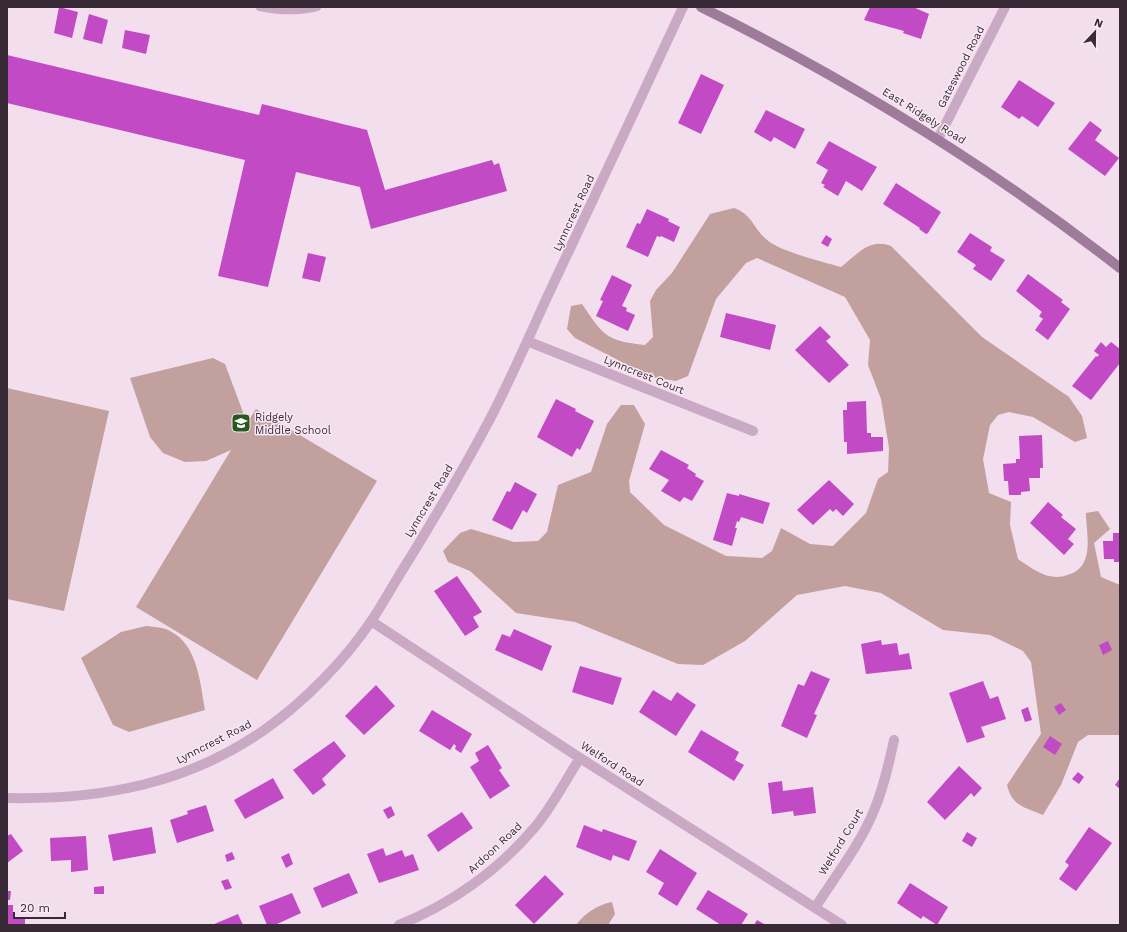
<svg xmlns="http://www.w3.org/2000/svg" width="1127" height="932" viewBox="0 0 1127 932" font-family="'Work Sans',sans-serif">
<rect width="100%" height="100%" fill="#f2deed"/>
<!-- green -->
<path fill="#c1a09e" d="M 734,208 C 752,214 753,228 766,239 C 778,251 823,262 841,267 C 858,254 869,238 891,246 L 982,337 L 1069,397 L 1082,416 L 1087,438 L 1075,442 L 1033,417 L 1009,412 L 998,415 L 990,425 L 983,459 L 989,493 L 1011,502 L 1010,525 L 1018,559 C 1034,570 1051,583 1070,574 C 1076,572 1081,568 1084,562 C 1091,549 1086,527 1086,513 L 1098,511 L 1110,529 L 1094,543 L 1101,577 L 1120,585 L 1120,735 L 1088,735 L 1078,742 L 1061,785 L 1043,815 C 1024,807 1012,806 1007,785 L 1041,734 L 1031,662 L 1023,651 L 990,635 L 943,630 L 881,593 L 845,586 L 797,595 L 745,641 L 703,665 L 678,664 L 575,622 L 516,613 L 470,571 L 448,562 L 443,551 L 460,533 L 471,529 L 514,542 L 538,541 L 547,532 L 558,485 L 591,472 L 607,424 L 621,405 L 634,405 L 645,424 L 629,481 L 630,492 L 664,525 L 726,556 L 762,558 L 772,551 L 781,528 L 810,544 L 833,546 L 866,513 L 878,479 L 888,472 L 889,448 L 881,399 L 868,365 L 870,340 L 845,297 L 757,258 L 746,263 L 716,299 L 688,376 L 676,381 L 651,377 L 575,338 L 567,329 L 571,306 L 582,304 C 603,335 606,341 645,345 L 653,337 L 650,301 L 656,290 L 672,273 L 710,214 Z
M 213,358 L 225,364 L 247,423 L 256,409 L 377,481 L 257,680 L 136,607 L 231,450 L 206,461 L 185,462 L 163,453 L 150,437 L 130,378 Z
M 7,388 L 109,411 L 64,611 L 7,599 Z
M 146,626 C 154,627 164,627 170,631 C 198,645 200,683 205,710 L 129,732 L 113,725 L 81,658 L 121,632 Z
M 612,902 L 615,914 L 608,925 L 576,925 C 585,913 597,905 612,902 Z"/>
<!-- building -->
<path fill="#c24ac4" d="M 59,7 L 78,12 L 72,38 L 54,33 Z
M 870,7 L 913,7 L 929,14 L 921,39 L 903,33 L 904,31 L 864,20 Z
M 89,14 L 108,20 L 102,44 L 83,39 Z
M 125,30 L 150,35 L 146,54 L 122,48 Z
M 7,55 L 259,115 L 262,104 L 367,130 L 385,190 L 492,160 L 494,165 L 499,163 L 507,191 L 371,229 L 360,187 L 296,172 L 268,287 L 218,276 L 245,160 L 7,103 Z
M 701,74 L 724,85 L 701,134 L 678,123 Z
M 1019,80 L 1055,103 L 1038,127 L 1022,116 L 1019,119 L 1001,107 Z
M 766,110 L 805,129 L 795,149 L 774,137 L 771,142 L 754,132 Z
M 1090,121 L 1102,130 L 1095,140 L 1119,158 L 1105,176 L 1068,149 Z
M 829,141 L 877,167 L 862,191 L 846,181 L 838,196 L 823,187 L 825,185 L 821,183 L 828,170 L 816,163 Z
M 896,183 L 941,212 L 928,233 L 926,234 L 919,229 L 920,228 L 883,204 Z
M 647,209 L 669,219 L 668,221 L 680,227 L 674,242 L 661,236 L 660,237 L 657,236 L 648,257 L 626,247 L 637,223 L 640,224 Z
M 970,233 L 992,247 L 990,251 L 1005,260 L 991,281 L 973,269 L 976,265 L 957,252 Z
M 826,235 L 832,239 L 828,247 L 821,243 Z
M 308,253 L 326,257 L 320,282 L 302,278 Z
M 1028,274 L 1063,300 L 1061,302 L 1070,309 L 1048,340 L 1035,330 L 1043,319 L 1039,316 L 1042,312 L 1016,291 Z
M 612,275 L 632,285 L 622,306 L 627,308 L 626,311 L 635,315 L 628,331 L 596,316 L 603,301 L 600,300 Z
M 726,313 L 776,325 L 770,350 L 720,337 Z
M 820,326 L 831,337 L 826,341 L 849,365 L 829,383 L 795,350 Z
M 1101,342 L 1106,347 L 1111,342 L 1120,349 L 1120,363 L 1091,400 L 1072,386 L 1096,356 L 1097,357 L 1099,355 L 1094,351 Z
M 556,399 L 576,409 L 575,411 L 594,421 L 580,450 L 577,448 L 572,457 L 537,437 Z
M 866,401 L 867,433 L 871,433 L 871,437 L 883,437 L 883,451 L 847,454 L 847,442 L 844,442 L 843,410 L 847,410 L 847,402 Z
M 1042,435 L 1043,468 L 1040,468 L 1040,478 L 1029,478 L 1030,491 L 1021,492 L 1021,495 L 1009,495 L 1008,481 L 1004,481 L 1003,464 L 1016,463 L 1016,459 L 1020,459 L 1019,436 Z
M 661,450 L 689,465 L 687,468 L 696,474 L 695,476 L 704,481 L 692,501 L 684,497 L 680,502 L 661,491 L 669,480 L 649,469 Z
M 829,480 L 854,504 L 843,516 L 836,509 L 833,512 L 830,509 L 813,525 L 797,510 Z
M 515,482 L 537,494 L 527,513 L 523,510 L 512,530 L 492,520 L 507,491 L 510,492 Z
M 727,493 L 739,496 L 739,494 L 770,503 L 763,524 L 741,517 L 739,522 L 737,521 L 735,528 L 737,528 L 732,546 L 713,540 Z
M 1048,502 L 1063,515 L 1061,517 L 1076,529 L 1068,539 L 1074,544 L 1064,555 L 1030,523 Z
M 1113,533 L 1120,533 L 1120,562 L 1114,562 L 1114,559 L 1104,559 L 1103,541 L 1113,541 Z
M 457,576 L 482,612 L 473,617 L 479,627 L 465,636 L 434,591 Z
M 514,629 L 552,646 L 542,671 L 495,650 L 502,634 L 510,637 Z
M 881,640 L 882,645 L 897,643 L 899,655 L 909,653 L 912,669 L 866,674 L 861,644 Z
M 1108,641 L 1112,650 L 1103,655 L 1099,645 Z
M 580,666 L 622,678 L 613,705 L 572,692 Z
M 811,671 L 830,679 L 814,714 L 817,715 L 807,738 L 781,726 L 798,684 L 804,686 Z
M 983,681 L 990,699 L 998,696 L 1006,719 L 981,727 L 985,737 L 967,743 L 949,693 Z
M 376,685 L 395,706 L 364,735 L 345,716 Z
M 653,690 L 671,701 L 677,692 L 696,705 L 676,736 L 639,712 Z
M 1061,703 L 1066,710 L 1059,715 L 1054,707 Z
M 1028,707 L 1032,720 L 1025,722 L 1021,710 Z
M 432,710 L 472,734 L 461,753 L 455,749 L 456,746 L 454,744 L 450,750 L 419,731 Z
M 701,730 L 739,752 L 735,760 L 744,765 L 734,781 L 688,752 Z
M 1050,736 L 1062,744 L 1055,755 L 1043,747 Z
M 334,741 L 346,756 L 322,779 L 326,785 L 313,795 L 293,770 Z
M 488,745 L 502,768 L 499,770 L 510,786 L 490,799 L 470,767 L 479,761 L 475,753 Z
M 959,766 L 982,788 L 974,797 L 971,793 L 945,820 L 927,802 Z
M 1078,772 L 1084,777 L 1079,784 L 1072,779 Z
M 273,778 L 284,798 L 245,819 L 234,800 Z
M 1120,778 L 1120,789 L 1115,785 Z
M 782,781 L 783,791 L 813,787 L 816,813 L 794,816 L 793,811 L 772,814 L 768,783 Z
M 206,805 L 214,831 L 177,843 L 170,820 L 188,814 L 187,811 Z
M 391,806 L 395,815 L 388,819 L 383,810 Z
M 462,812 L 473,828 L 438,852 L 427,835 Z
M 584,825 L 602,832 L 603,829 L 637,841 L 629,861 L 613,855 L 611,861 L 576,847 Z
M 152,827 L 156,853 L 113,861 L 108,835 Z
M 1089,827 L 1112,843 L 1076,891 L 1059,879 L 1069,865 L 1065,862 Z
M 967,832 L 977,838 L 972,847 L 962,841 Z
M 11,834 L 23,851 L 7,863 L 7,836 Z
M 86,836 L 88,870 L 71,872 L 71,860 L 51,861 L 50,838 Z
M 383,848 L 386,856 L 402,850 L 405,857 L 413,854 L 419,870 L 379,883 L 367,854 Z
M 660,849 L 697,873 L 677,906 L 658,894 L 664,883 L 646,872 Z
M 232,852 L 235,859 L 227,862 L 225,855 Z
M 289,853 L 293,864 L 286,868 L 281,857 Z
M 349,873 L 358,893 L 322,908 L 313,888 Z
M 545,875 L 564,894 L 534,924 L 515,905 Z
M 228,879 L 232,888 L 225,890 L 221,881 Z
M 910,883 L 948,907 L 937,925 L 923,916 L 921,919 L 897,903 Z
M 104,886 L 104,894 L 94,894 L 94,887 Z
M 708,890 L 748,914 L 741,925 L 721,925 L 696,909 Z
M 7,891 L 11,891 L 10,900 L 7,900 Z
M 292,893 L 301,913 L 275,925 L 267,925 L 259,906 Z
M 7,905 L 13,905 L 13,917 L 25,917 L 25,925 L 7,925 Z
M 238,914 L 243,925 L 212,925 Z
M 757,920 L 766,925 L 754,925 Z"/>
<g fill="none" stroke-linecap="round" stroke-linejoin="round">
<!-- lane -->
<path stroke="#caa9c4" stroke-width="8" d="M 260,7 C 279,11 297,12 317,7"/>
<!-- street -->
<path stroke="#caa9c4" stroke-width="10" d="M 938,139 L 1005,7
M 527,341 L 753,431
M 371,621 L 580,758 L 842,925
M 7,798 C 100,800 189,784 267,728 C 306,700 345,660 372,620 C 385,600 397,578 410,558 C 435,517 460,475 483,432 C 508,387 528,338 550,291 C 595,196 639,102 683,7
M 815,908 C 835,876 861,844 875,808 C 884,786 889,763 894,740
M 399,925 C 451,904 499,870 535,827 C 552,807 565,781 580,758"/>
<!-- secondary -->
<path stroke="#9e7b9a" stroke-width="10" d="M 701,7 C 849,80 989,166 1120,268"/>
</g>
<!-- icons -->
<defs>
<symbol id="school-square" viewBox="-11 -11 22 22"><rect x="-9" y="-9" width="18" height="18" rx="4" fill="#2a591f" stroke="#faeaf5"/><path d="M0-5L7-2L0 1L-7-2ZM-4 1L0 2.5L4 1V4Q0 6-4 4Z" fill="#fff"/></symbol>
</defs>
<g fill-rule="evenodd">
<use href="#school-square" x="230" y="412" width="22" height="22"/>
</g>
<g text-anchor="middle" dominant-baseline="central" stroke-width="3" stroke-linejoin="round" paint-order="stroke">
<!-- street labels -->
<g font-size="11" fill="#382937" stroke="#faeaf5">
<text transform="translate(961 67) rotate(-63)">Gateswood Road</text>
<text transform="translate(924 116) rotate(32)">East Ridgely Road</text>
<text transform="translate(574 213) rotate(-65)">Lynncrest Road</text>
<text transform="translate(644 375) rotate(22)">Lynncrest Court</text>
<text transform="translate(429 501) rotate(-59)">Lynncrest Road</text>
<text transform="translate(214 742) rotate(-27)">Lynncrest Road</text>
<text transform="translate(612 764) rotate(33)">Welford Road</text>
<text transform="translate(841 842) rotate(-59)">Welford Court</text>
<text transform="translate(495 848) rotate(-43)">Ardoon Road</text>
</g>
<!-- poi labels -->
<g font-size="11" fill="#382937" stroke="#faeaf5" text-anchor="start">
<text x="255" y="417">Ridgely<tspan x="255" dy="13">Middle School</tspan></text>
</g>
</g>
<!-- border -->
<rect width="1127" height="932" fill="none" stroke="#382937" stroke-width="16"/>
<!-- north arrow -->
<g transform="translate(1095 32) rotate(22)" stroke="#faeaf5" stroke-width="3" paint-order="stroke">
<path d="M0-3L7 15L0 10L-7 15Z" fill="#382937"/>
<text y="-6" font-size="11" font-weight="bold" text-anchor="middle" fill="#382937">N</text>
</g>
<!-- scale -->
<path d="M14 912v6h51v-6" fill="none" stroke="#382937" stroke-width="2"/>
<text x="20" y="912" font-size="12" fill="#382937" stroke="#faeaf5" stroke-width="3" paint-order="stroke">20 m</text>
</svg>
